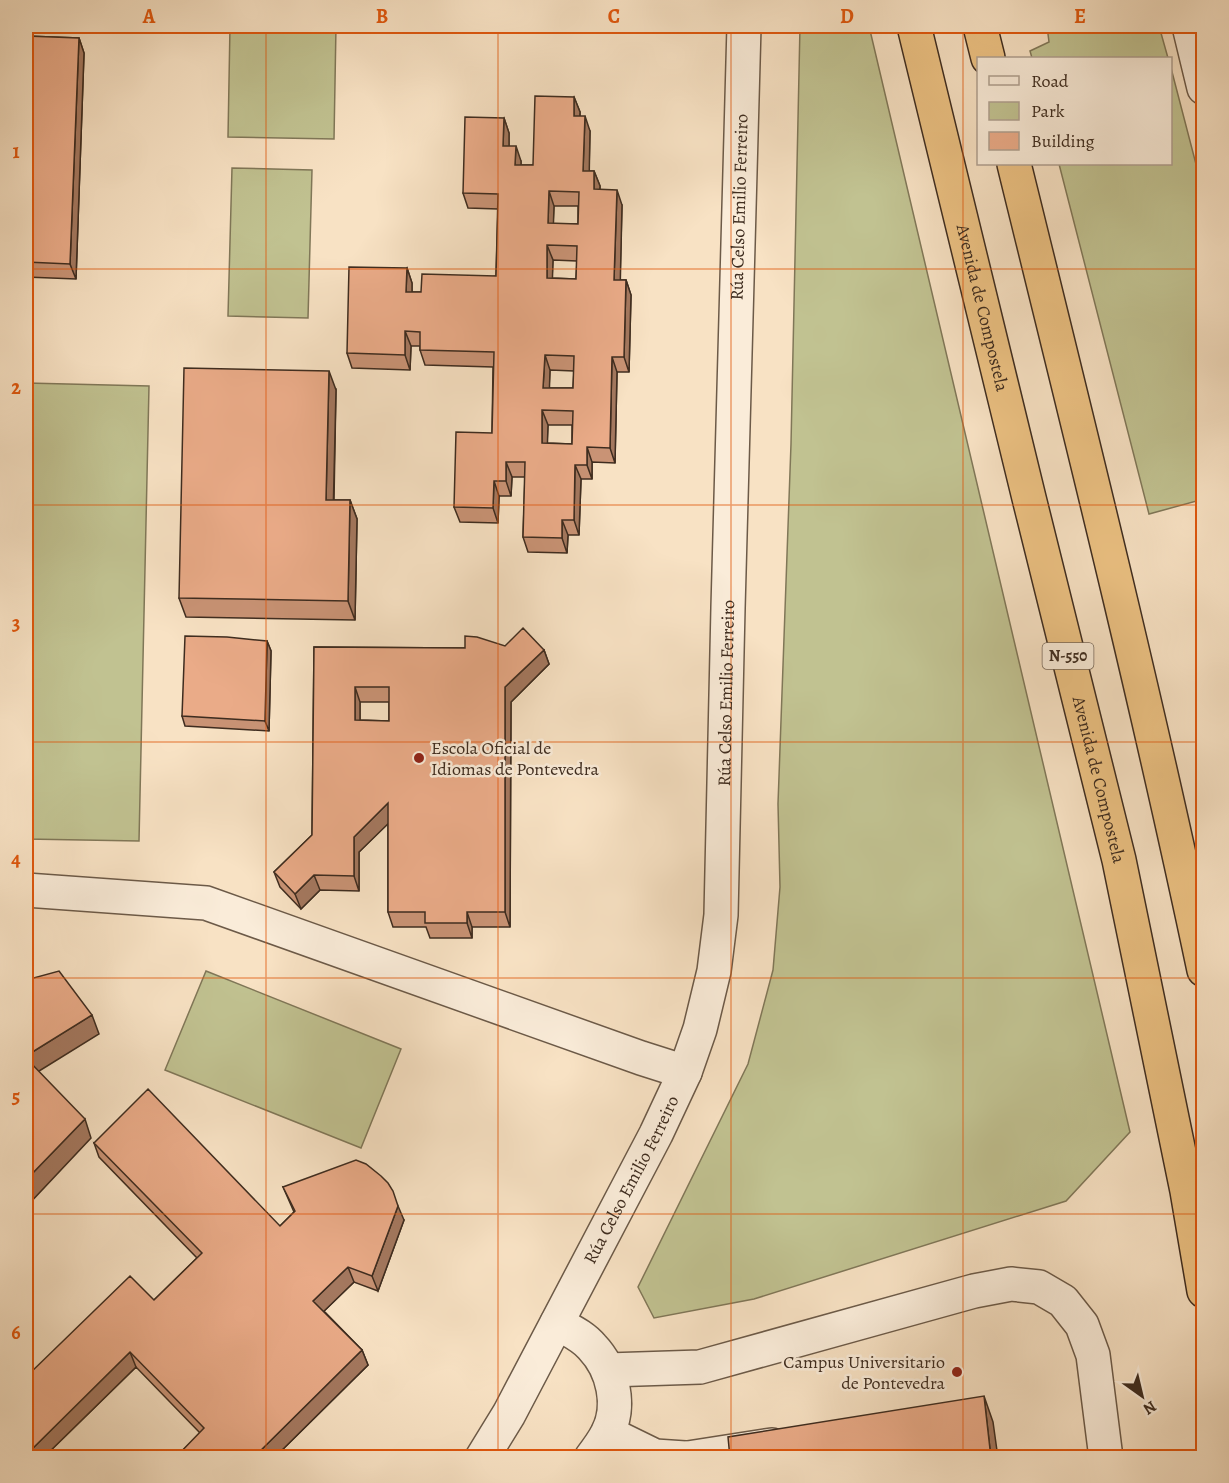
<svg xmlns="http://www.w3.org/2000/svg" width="1229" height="1483" viewBox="0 0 1229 1483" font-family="Alegreya,serif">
<rect width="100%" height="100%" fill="#f8e2c4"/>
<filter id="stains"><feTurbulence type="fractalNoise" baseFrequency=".00333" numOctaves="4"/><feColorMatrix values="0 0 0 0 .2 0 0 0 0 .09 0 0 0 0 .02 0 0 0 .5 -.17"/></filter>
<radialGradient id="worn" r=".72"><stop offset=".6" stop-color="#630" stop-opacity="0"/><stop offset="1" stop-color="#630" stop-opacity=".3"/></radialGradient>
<!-- green -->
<path fill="#c1c291" stroke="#807758" stroke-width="1.5" d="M 230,26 L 336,26 L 334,139 L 228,137 Z
M 800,26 L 869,26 L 1130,1132 L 1066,1201 L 754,1299 L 654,1318 L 638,1287 L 748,1064 L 773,970 L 780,887 L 778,804 L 791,444 Z
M 1047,26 L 1159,26 L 1168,58 L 1032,58 L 1030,51 L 1049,42 Z
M 1171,68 L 1203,191 L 1204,499 L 1149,514 L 1059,164 L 1170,164 Z
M 232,168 L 312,170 L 308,318 L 228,316 Z
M 26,383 L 149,386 L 139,841 L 26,839 Z
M 206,971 L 401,1049 L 361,1148 L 165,1070 Z"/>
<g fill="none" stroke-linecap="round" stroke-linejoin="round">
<defs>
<g id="minor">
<path d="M 1189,26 L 1204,88"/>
<path d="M 26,890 L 206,903 L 641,1058 L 685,1072"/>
<path d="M 557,1323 C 569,1330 583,1336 592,1347 C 613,1369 622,1406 607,1434 C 603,1442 597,1450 591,1458"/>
<path d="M 608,1370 L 700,1367 L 974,1291 L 1011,1284 L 1039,1287 L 1063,1301 L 1082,1325 L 1093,1355 L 1106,1458"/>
<path d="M 608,1433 L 655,1456 L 685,1458"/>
<path id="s1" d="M 482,1458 L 509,1414 L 656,1134 L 685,1072 L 700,1029 L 714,971 L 721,915 L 728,608 L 744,26"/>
<path d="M 688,1458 L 772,1445"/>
</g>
<g id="highway">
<path id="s2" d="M 914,26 L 1029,498 L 1119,860 L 1187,1191 L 1204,1291"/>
<path d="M 980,26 L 988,58"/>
<path d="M 1014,164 C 1080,432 1147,700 1204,970"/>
</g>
</defs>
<!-- minor casing -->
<use href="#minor" stroke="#6c5a48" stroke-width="36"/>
<!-- highway casing -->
<use href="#highway" stroke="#3e2c1f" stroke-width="36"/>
<!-- minor -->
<use href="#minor" stroke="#faecd9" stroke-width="33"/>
<!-- highway -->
<use href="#highway" stroke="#ecc182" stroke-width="33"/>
</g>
<!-- wall -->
<path fill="#c99375" stroke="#3e2c1f" stroke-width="1.5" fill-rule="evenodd" d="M 26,36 L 79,38 L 84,53 L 76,279 L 26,277 Z
M 574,97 L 580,112 L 580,116 L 590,131 L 589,171 L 594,171 L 600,186 L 600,190 L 622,205 L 620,280 L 626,280 L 631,295 L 629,372 L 617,372 L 615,463 L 592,462 L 592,479 L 581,479 L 579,535 L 568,535 L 567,553 L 528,552 L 523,537 L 525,477 L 512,477 L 511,496 L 499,496 L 498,523 L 460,522 L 454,507 L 492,433 L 493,367 L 425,365 L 420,350 L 420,346 L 411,346 L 410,370 L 352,368 L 347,353 L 407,268 L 412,283 L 412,292 L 421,292 L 496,276 L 498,209 L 468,208 L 463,193 L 504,118 L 509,133 L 509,146 L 521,161 L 521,165 L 533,165 ZM 554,206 L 578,206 L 578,224 L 553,224 ZM 553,260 L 577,261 L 576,279 L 552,278 ZM 550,370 L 574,371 L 573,388 L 549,388 ZM 548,425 L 572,425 L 572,444 L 547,443 Z
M 336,390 L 334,500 L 350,500 L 357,519 L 355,620 L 186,617 L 179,598 Z
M 267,641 L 271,651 L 269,731 L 185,726 L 182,716 Z
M 505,646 L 544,650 L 549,664 L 511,702 L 510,927 L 472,927 L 472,938 L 430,938 L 426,927 L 393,927 L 388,912 L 388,823 L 359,852 L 359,891 L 320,890 L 301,909 L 280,887 L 274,872 L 312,835 L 314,647 L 465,648 ZM 360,702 L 389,702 L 389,721 L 360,720 Z
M 94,1143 L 280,1226 L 294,1212 L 283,1187 L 404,1220 L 378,1291 L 354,1282 L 324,1311 L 362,1350 L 368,1365 L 274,1458 L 175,1458 L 200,1433 L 136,1367 L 43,1458 L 154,1300 L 197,1258 L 99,1157 Z"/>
<!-- shaded-wall -->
<path fill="#a4785f" stroke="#3e2c1f" stroke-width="1.5" d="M 79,38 L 84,53 L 76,279 L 70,264 Z
M 574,97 L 580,112 L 579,130 L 574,116 Z
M 585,116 L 590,131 L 589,186 L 583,171 Z
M 504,118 L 509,133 L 509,161 L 503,146 Z
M 516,146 L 521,161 L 521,180 L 515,165 Z
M 594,171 L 600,186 L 599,204 L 594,189 Z
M 617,190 L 622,205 L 620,295 L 614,280 Z
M 549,191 L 554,206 L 553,238 L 548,223 Z
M 547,245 L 553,260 L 552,293 L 547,278 Z
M 407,268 L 412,283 L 412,307 L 406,292 Z
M 626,280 L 631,295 L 629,372 L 624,357 Z
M 405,331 L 411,346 L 410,370 L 405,355 Z
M 545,355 L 550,370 L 549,403 L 543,388 Z
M 612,357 L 617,372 L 615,463 L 610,448 Z
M 329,371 L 336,390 L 333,519 L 326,500 Z
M 542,410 L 548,425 L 547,458 L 542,443 Z
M 587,447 L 592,462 L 592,479 L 587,465 Z
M 506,462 L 512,477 L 511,496 L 506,481 Z
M 575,465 L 581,479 L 579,535 L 574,520 Z
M 494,481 L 499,496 L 498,523 L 493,508 Z
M 350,500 L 357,519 L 355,620 L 348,601 Z
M 562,520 L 568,535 L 567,553 L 562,538 Z
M 267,641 L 271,651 L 269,731 L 265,721 Z
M 544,650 L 549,664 L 511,702 L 510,927 L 505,912 L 505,687 Z
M 355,687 L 360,702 L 360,735 L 355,720 Z
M 388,803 L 394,818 L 359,852 L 359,891 L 354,876 L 354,837 Z
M 314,875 L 320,890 L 301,909 L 295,894 Z
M 467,912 L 472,927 L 472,938 L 467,923 Z
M 92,1015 L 99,1034 L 31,1076 L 26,1060 L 26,1056 Z
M 85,1119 L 91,1138 L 26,1207 L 26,1180 Z
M 398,1206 L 404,1220 L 378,1291 L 372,1276 Z
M 348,1267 L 354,1282 L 319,1316 L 313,1301 Z
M 362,1350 L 368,1365 L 274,1458 L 253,1458 Z
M 130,1352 L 136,1367 L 43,1458 L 26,1458 L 26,1455 Z
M 984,1396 L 993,1422 L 998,1458 L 991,1458 Z"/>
<!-- building -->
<path fill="#eaab88" stroke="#3e2c1f" stroke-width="1.5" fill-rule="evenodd" d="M 26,36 L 79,38 L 70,264 L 26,262 Z
M 535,96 L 574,97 L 574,116 L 585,116 L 583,171 L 594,171 L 594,189 L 617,190 L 614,280 L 626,280 L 624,357 L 612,357 L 610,448 L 587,447 L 587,465 L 575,465 L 574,520 L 562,520 L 562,538 L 523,537 L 525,462 L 506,462 L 506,481 L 494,481 L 493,508 L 454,507 L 456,432 L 492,433 L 494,352 L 420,350 L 420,332 L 405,331 L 405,355 L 347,353 L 349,267 L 407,268 L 406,292 L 421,292 L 422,274 L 496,276 L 498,194 L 463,193 L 465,117 L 504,118 L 503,146 L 516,146 L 515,165 L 533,165 ZM 549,191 L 579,192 L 578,224 L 548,223 ZM 547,245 L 577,246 L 576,279 L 547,278 ZM 545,355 L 574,356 L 573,388 L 543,388 ZM 542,410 L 573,411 L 572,444 L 542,443 Z
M 184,368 L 329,371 L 326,500 L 350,500 L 348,601 L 179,598 Z
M 523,628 L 544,650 L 505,687 L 505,912 L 467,912 L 467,923 L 425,923 L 425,912 L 388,912 L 388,803 L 354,837 L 354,876 L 314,875 L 295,894 L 274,872 L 312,835 L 314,647 L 465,648 L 465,636 L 477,637 L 505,646 ZM 355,687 L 389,687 L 389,721 L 355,720 Z
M 185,636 L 227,637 L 267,641 L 265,721 L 182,716 Z
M 59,971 L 92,1015 L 26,1056 L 26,980 Z
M 26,1058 L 85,1119 L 26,1180 Z
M 148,1089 L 280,1226 L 295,1211 L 283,1187 L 356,1160 L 366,1164 L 381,1176 L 388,1183 L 393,1191 L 398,1206 L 372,1276 L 348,1267 L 313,1301 L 362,1350 L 253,1458 L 175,1458 L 204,1428 L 130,1352 L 26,1455 L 26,1377 L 130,1276 L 154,1300 L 202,1253 L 94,1143 Z
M 984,1396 L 991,1458 L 730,1458 L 728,1437 Z"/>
<!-- grid -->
<path fill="none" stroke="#e0570d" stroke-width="1.5" stroke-opacity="0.55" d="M 266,26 L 266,1458M 498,26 L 498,1458M 731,26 L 731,1458M 963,26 L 963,1458M 26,269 L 1204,269M 26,505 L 1204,505M 26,742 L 1204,742M 26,978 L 1204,978M 26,1214 L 1204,1214"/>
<!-- markers -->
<g fill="#8f2418" stroke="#faecd9" stroke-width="2">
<circle cx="419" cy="758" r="6"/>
<circle cx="957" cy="1372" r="6"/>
</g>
<g text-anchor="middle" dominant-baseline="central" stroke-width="5" stroke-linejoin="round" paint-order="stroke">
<!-- shield labels -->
<rect fill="#faecd9" stroke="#766657" stroke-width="1.5" x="1042.5" y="643" width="51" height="26" rx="4.5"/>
<g font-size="16" font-weight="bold" fill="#3e2c1f">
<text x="1068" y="656">N-550</text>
</g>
<!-- street labels -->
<g font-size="18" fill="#3e2c1f" stroke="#faecd9">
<text stroke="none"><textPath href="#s1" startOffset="1306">Rúa Celso Emilio Ferreiro</textPath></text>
<text stroke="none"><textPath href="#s2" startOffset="290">Avenida de Compostela</textPath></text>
<text stroke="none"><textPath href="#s1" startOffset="820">Rúa Celso Emilio Ferreiro</textPath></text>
<text stroke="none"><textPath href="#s2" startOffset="776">Avenida de Compostela</textPath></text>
<text stroke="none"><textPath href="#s1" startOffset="316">Rúa Celso Emilio Ferreiro</textPath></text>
</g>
<!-- poi labels -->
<g font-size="18" fill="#3e2c1f" stroke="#faecd9" text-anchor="start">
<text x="431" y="748">Escola Oficial de<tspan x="431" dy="21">Idiomas de Pontevedra</tspan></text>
<text x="945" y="1362" text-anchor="end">Campus Universitario<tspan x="945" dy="21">de Pontevedra</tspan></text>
</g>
</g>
<!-- margin -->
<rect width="1229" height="1483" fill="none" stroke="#f8e2c4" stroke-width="66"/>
<!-- legend -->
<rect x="977" y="57" width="195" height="108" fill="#faecd9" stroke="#af9f8f" stroke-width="1.5"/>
<rect x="989" y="76" width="30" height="9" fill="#faecd9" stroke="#af9f8f" stroke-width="1.5"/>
<text x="1031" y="87" font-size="18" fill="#3e2c1f">Road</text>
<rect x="989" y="102" width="30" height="18" fill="#c1c291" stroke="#af9f8f" stroke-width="1.5"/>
<text x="1031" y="117" font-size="18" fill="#3e2c1f">Park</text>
<rect x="989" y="132" width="30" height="18" fill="#eaab88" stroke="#af9f8f" stroke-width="1.5"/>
<text x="1031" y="147" font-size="18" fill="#3e2c1f">Building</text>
<!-- north arrow -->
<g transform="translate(1142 1396) rotate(146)" stroke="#faecd9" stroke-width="4.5" paint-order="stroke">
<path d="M0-4.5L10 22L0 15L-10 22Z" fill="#3e2c1f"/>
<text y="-9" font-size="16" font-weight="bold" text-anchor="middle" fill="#3e2c1f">N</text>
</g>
<rect x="33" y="33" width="1163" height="1417" fill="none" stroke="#e0570d" stroke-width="2"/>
<g font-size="20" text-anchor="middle" font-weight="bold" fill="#e0570d">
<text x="149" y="23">A</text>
<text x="382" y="23">B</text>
<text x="614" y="23">C</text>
<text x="847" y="23">D</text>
<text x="1080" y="23">E</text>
<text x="16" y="158">1</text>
<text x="16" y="394">2</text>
<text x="16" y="630">3</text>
<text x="16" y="866">4</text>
<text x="16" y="1103">5</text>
<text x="16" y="1339">6</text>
</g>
<rect width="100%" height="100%" filter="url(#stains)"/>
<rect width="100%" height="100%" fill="url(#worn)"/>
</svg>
